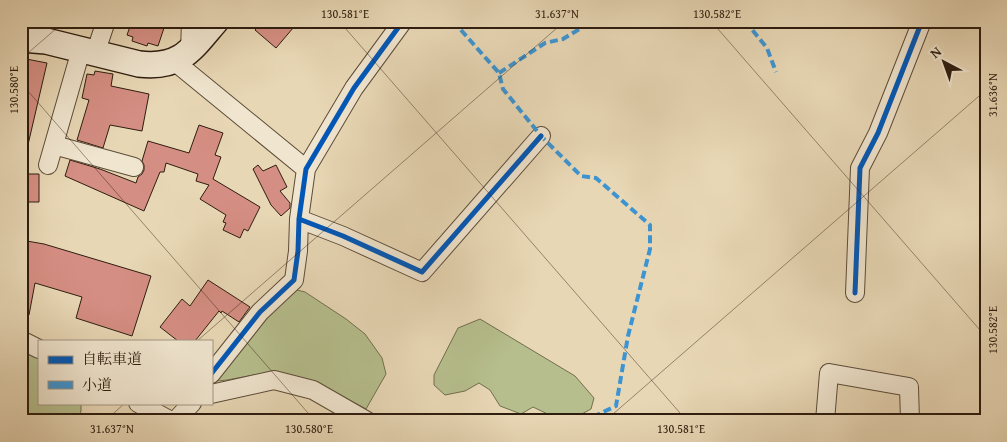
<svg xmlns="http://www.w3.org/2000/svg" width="1007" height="442" viewBox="0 0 1007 442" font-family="'Gentium Book Plus','Noto Serif JP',serif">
<rect width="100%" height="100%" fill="#e8d7b5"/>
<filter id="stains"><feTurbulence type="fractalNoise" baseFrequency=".004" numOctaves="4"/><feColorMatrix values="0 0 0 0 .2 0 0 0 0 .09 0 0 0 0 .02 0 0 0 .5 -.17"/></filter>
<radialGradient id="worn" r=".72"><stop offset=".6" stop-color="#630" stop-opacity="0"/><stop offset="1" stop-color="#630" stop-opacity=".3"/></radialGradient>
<!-- green -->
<path fill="#b6be8d" stroke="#726e4e" d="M 293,289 L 305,292 L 346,319 L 365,334 L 382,358 L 386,374 L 366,409 L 320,384 L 275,371 L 227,380 L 217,381 L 216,377 L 263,318 Z
M 480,319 L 575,376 L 594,398 L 591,409 L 569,421 L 562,421 L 533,407 L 521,414 L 500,406 L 490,390 L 479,383 L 465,391 L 445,395 L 434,385 L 434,375 L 458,328 Z
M 21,351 L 39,357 L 39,403 L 81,403 L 81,411 L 77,421 L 21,421 Z"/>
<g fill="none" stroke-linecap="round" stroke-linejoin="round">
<!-- stream -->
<path stroke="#6d7b6d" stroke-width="5.5" d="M 983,421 L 983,411 L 986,402"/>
</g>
<!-- building -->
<path fill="#d58e83" stroke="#2e1d0f" d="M 132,21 L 155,21 L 165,25 L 158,46 L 148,43 L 147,46 L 132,41 L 133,37 L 127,35 Z
M 263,21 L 299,21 L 276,48 L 255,30 Z
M 21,58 L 47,63 L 27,149 L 21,148 Z
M 95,71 L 113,74 L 111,86 L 149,94 L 142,131 L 110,125 L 103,148 L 77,140 L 89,100 L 82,98 L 87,74 L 94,75 Z
M 199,125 L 223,133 L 215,155 L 221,157 L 213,179 L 260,207 L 248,231 L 244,229 L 240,238 L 223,230 L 226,223 L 223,222 L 226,215 L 200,199 L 209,185 L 196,181 L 198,174 L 166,163 L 164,172 L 160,172 L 144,211 L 65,176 L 70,160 L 100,169 L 136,183 L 138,177 L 142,174 L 144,170 L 144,165 L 142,161 L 148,141 L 189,153 Z
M 258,165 L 263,171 L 276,165 L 287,187 L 280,191 L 290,203 L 290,208 L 281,216 L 271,205 L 253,169 Z
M 21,174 L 39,174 L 39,202 L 21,202 Z
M 21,240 L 44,244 L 151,276 L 132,336 L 76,318 L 82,297 L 35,283 L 29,315 L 21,314 Z
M 208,280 L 250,307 L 239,322 L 222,311 L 221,313 L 219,311 L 195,341 L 178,341 L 160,327 L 182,299 L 190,306 Z"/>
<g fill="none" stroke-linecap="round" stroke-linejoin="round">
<defs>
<path id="street" d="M 190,51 L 191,21
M 95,54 L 106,21
M 174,61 L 306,169
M 54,145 L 134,167
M 48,165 L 81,50
M 299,219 L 343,236 L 422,272 L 541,136
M 855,293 L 860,168 L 878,133 L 922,21
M 21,340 L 39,349
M 211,374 L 260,312 L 294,280 L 298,251 L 299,219 L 306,169 L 354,88 L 403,21
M 211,394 L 274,380 L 313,390 L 367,421
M 138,403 L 171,421
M 175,421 L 192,403
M 825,421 L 829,373 L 909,387 L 910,421"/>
<path id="secondary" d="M 21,39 L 46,41 L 139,64 C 181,69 192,49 216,21"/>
</defs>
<!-- street casing -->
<use href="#street" stroke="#5c4c38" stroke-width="20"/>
<!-- secondary casing -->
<use href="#secondary" stroke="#2e1d0f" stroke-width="28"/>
<!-- street -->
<use href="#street" stroke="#f0e5cf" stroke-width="18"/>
<!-- secondary -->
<use href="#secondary" stroke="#f0e5cf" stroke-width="25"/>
<!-- quiet -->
<path stroke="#3c94d2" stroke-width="4" stroke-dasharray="8 4" stroke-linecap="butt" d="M 453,21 L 499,73 L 503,89 L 541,136 L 581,176 L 596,178 L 650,225 L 650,249 L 628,336 L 616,406 L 584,421
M 745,21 L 767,48 L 776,72
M 499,73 L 545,43 L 563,39 L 593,21"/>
<defs>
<path id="cycleway" d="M 299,219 L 343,236 L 422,272 L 541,136
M 855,293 L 860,168 L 878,133 L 922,21
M 211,374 L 260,312 L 294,280 L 298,251 L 299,219 L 306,169 L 354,88 L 403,21"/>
</defs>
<!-- cycleway casing -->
<use href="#cycleway" stroke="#f0e5cf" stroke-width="8"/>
<!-- cycleway -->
<use href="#cycleway" stroke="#0057b8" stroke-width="5"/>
</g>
<!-- ticks -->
<path fill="none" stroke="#2e1d0f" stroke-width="1" stroke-opacity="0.45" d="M 339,21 L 687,421M 711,21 L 986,337M 21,59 L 65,21M 21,83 L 315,421M 197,341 L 565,21M 105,421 L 125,403M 605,421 L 986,90"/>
<!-- margin -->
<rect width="1007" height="442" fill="none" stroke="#e8d7b5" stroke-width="55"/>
<!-- legend -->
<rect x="38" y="340" width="175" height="65" fill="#f0e5cf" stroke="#a29582"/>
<rect x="48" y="356" width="25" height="8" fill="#0057b8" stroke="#a29582"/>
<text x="82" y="364" font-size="15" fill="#2e1d0f">自転車道</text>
<rect x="48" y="381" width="25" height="8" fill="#3c94d2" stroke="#a29582"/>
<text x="82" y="390" font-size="15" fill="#2e1d0f">小道</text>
<!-- north arrow -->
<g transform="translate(944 62) rotate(319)" stroke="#f0e5cf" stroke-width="4" paint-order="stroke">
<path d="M0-4L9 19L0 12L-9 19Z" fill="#2e1d0f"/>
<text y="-8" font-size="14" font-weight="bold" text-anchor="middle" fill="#2e1d0f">N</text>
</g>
<rect x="28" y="28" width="952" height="386" fill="none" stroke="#2e1d0f" stroke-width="2"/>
<g font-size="12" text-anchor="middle" fill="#2e1d0f">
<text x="345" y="18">130.581°E</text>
<text x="557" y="18">31.637°N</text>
<text x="717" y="18">130.582°E</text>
<text transform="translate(14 90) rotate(-90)" y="4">130.580°E</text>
<text transform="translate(993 95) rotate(-90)" y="4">31.636°N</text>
<text transform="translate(993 330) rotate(-90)" y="4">130.582°E</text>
<text x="112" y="433">31.637°N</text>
<text x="309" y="433">130.580°E</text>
<text x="681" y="433">130.581°E</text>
</g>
<rect width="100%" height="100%" filter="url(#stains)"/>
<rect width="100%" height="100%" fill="url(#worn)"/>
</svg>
